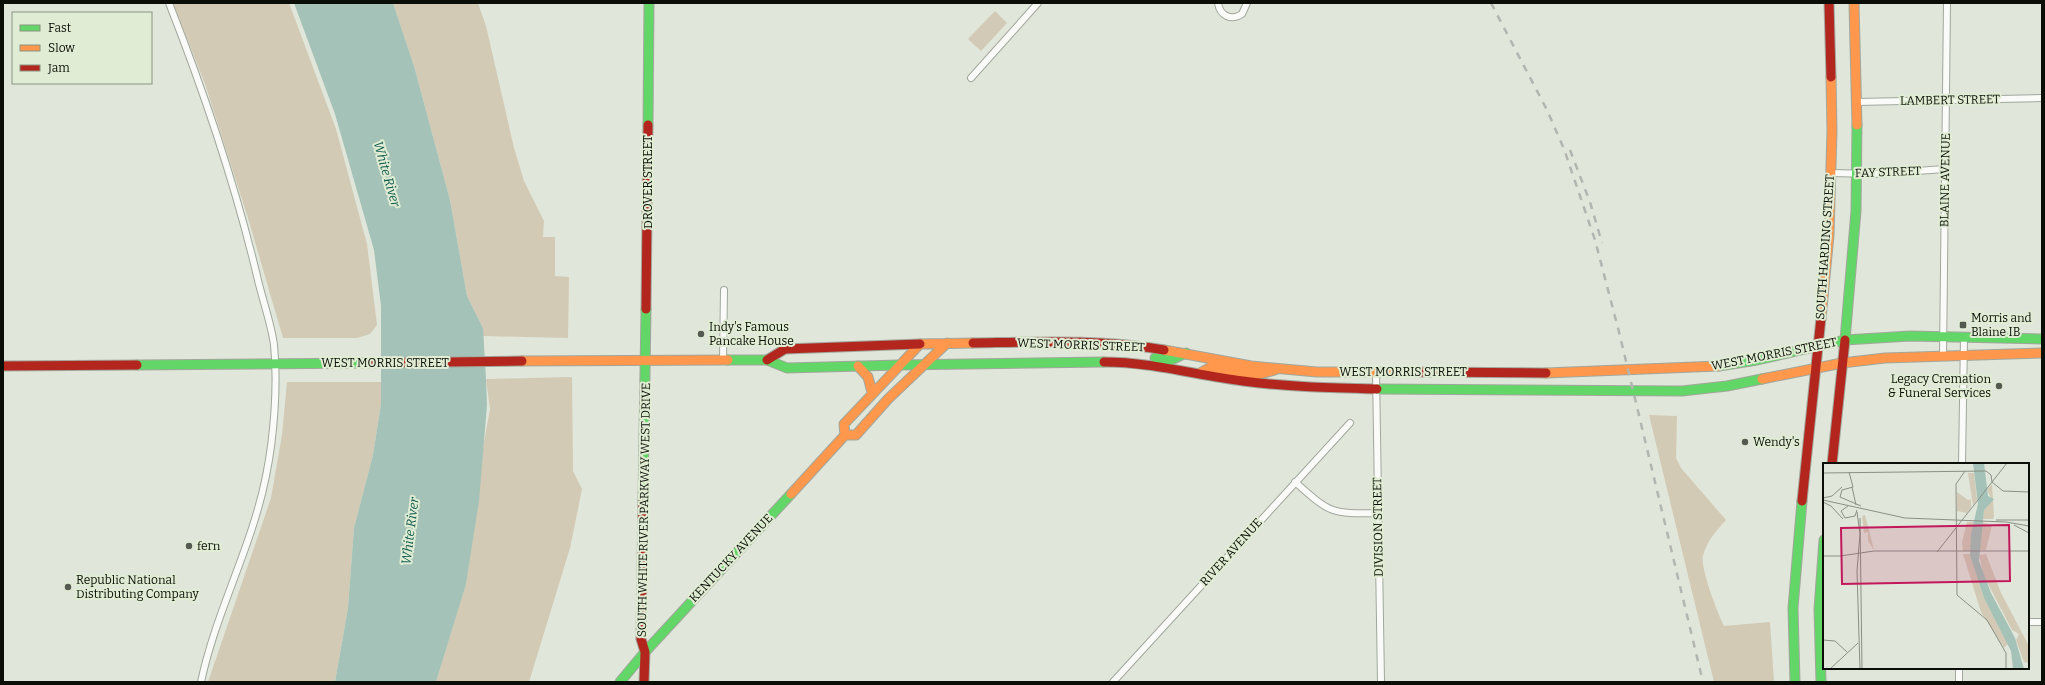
<svg xmlns="http://www.w3.org/2000/svg" width="2045" height="685" viewBox="0 0 2045 685" font-family="Bitter,serif">
<rect width="100%" height="100%" fill="#e0e6d9"/>
<!-- green -->
<path fill="#d2cab6" d="M 995,11 L 1007,23 L 981,51 L 968,39 Z"/>
<!-- forest -->
<path fill="#d2cab5" d="M 173,3 L 289,3 L 336,129 L 367,244 L 377,325 L 370,334 L 357,338 L 283,338 L 248,218 L 205,84 Z
M 393,3 L 478,3 L 486,26 L 514,148 L 524,181 L 544,221 L 543,237 L 555,237 L 555,276 L 569,277 L 568,338 L 483,336 L 483,328 L 467,296 L 450,200 L 414,66 Z
M 572,377 L 573,471 L 582,489 L 570,548 L 529,682 L 436,682 L 466,583 L 478,503 L 483,448 L 490,409 L 486,379 Z
M 287,382 L 381,382 L 381,404 L 373,455 L 354,528 L 348,608 L 335,682 L 208,682 L 271,498 L 282,435 Z
M 1649,415 L 1677,416 L 1676,458 L 1681,468 L 1726,520 C 1717,530 1706,542 1703,556 C 1700,568 1718,614 1724,626 L 1770,622 L 1774,682 L 1714,682 Z"/>
<!-- water -->
<path fill="#a4c2b7" d="M 294,3 L 393,3 L 414,66 L 450,200 L 467,296 L 483,328 L 486,379 L 487,405 L 479,501 L 466,584 L 436,682 L 335,682 L 348,608 L 354,528 L 373,455 L 381,404 L 381,306 L 374,250 L 335,114 Z"/>
<g fill="none" stroke-linecap="round" stroke-linejoin="round">
<defs>
<path id="street" d="M 169,3 C 204,92 235,184 257,276 C 262,299 271,322 274,345 C 278,384 274,437 266,476 C 252,547 216,611 201,682
M 1218,3 C 1220,16 1231,21 1242,14 L 1247,3
M 971,78 L 1038,3
M 1857,102 L 2042,98
M 1831,173 L 1874,174 L 1945,169
M 1943,357 L 1947,3
M 723,360 L 724,290
M 1376,372 L 1381,682
M 1962,464 L 1964,337
M 1295,482 C 1330,513 1330,514 1378,513
M 2028,622 L 2042,622
M 1113,682 L 1350,423
M 1959,682 L 1959,668"/>
<path id="fast" d="M 648,125 L 649,3
M 1845,340 L 1910,336 L 2042,339
M 1845,340 L 1856,211 L 1857,125
M 1155,358 L 1171,360 L 1186,353
M 728,360 L 767,360 L 787,368 L 899,365
M 137,365 L 366,363
M 899,365 L 1104,362
M 1719,366 L 1757,360 L 1845,340
M 1377,389 L 1682,391 L 1727,386 L 1762,379
M 643,502 L 646,309
M 620,682 L 645,652 L 791,494
M 1795,682 L 1793,608 L 1802,501
M 1821,682 L 1819,609 L 1824,540"/>
<path id="slow" d="M 1854,3 L 1857,125
M 1821,318 L 1829,235 L 1832,131 L 1831,77
M 1164,350 L 1251,366 L 1317,372 L 1416,372
M 522,361 L 728,360
M 1842,363 L 1885,358 L 2042,353
M 858,366 L 868,377 L 872,392
M 1200,373 L 1211,367 L 1256,375 L 1275,370
M 1546,373 L 1719,366
M 1762,379 L 1842,363
M 845,435 L 844,424 L 920,344 L 973,343
M 791,494 L 845,435 L 856,435 L 888,399 L 947,343"/>
<path id="jam" d="M 1829,3 L 1831,77
M 646,309 L 648,125
M 973,343 C 1037,342 1101,339 1164,350
M 767,360 L 785,349 L 920,344
M 1104,362 C 1151,362 1196,375 1243,381 C 1288,387 1332,388 1377,389
M 366,363 L 522,361
M 3,366 L 137,365
M 1416,372 L 1546,373
M 1832,464 L 1845,340
M 1802,501 L 1821,318
M 643,502 L 641,639 L 645,652 L 644,682"/>
</defs>
<!-- street casing -->
<use href="#street" stroke="#a2a79d" stroke-width="8"/>
<!-- fast casing -->
<use href="#fast" stroke="#a2a79d" stroke-width="11"/>
<!-- slow casing -->
<use href="#slow" stroke="#a2a79d" stroke-width="11"/>
<!-- jam casing -->
<use href="#jam" stroke="#a2a79d" stroke-width="11"/>
<!-- street -->
<use href="#street" stroke="#fafbf9" stroke-width="6"/>
<!-- fast -->
<use href="#fast" stroke="#63d668" stroke-width="9"/>
<!-- slow -->
<use href="#slow" stroke="#ff974d" stroke-width="9"/>
<!-- jam -->
<use href="#jam" stroke="#b3261e" stroke-width="9"/>
<!-- rail -->
<path stroke="#b3b5b1" stroke-width="2.5" stroke-dasharray="7 7" stroke-linecap="butt" d="M 1491,3 L 1547,110 L 1564,149 L 1595,240 L 1619,332 L 1703,682
M 1570,150 L 1590,202 L 1602,243"/>
</g>
<!-- markers -->
<g fill="#555a50" stroke="#e0ecd3" stroke-width="1.5">
<rect x="1959" y="321" width="8" height="8" rx="2"/>
<circle cx="701" cy="334" r="4"/>
<circle cx="1999" cy="386" r="4"/>
<circle cx="1745" cy="442" r="4"/>
<circle cx="189" cy="546" r="4"/>
<circle cx="68" cy="587" r="4"/>
</g>
<g text-anchor="middle" dominant-baseline="central" stroke-width="4" stroke-linejoin="round" paint-order="stroke">
<!-- street labels -->
<g font-size="12" fill="#0a0e06" stroke="#e0ecd3">
<text transform="translate(1950 100) rotate(-1)">LAMBERT STREET</text>
<text transform="translate(1888 172) rotate(-2)">FAY STREET</text>
<text transform="translate(1945 180) rotate(-89)">BLAINE AVENUE</text>
<text transform="translate(648 182) rotate(-90)">DROVER STREET</text>
<text transform="translate(1825 247) rotate(-86)">SOUTH HARDING STREET</text>
<text transform="translate(1081 345) rotate(2)">WEST MORRIS STREET</text>
<text transform="translate(1774 354) rotate(-11)">WEST MORRIS STREET</text>
<text x="385" y="363">WEST MORRIS STREET</text>
<text x="1403" y="372">WEST MORRIS STREET</text>
<text transform="translate(644 510) rotate(-89)">SOUTH WHITE RIVER PARKWAY WEST DRIVE</text>
<text transform="translate(1378 527) rotate(-91)">DIVISION STREET</text>
<text transform="translate(1231 552) rotate(-48)">RIVER AVENUE</text>
<text transform="translate(731 558) rotate(-47)">KENTUCKY AVENUE</text>
</g>
<!-- poi labels -->
<g font-size="12" fill="#0a0e06" stroke="#e0ecd3" text-anchor="start">
<text x="1971" y="318">Morris and<tspan x="1971" dy="14">Blaine IB</tspan></text>
<text x="709" y="327">Indy's Famous<tspan x="709" dy="14">Pancake House</tspan></text>
<text x="1991" y="379" text-anchor="end">Legacy Cremation<tspan x="1991" dy="14">&amp; Funeral Services</tspan></text>
<text x="1753" y="442">Wendy's</text>
<text x="197" y="546">fern</text>
<text x="76" y="580">Republic National<tspan x="76" dy="14">Distributing Company</tspan></text>
</g>
<!-- water labels -->
<g font-size="13" font-style="italic" fill="#0c5a4e" stroke="#e0ecd3">
<text transform="translate(387 174) rotate(74)">White River</text>
<text transform="translate(410 531) rotate(-83)">White River</text>
</g>
</g>
<!-- overview -->
<g transform="translate(1823 463)">
<rect width="206" height="206" fill="#e0e6d9"/>
<path d="M 145,10 L 151,10 L 154,37 L 150,42 ZM 134,29 L 145,37 L 148,36 L 148,44 L 144,50 L 134,48 Z" fill="#d2cab6"/>
<path d="M 169,21 L 171,54 L 170,56 L 160,56 L 161,47 L 168,35 L 164,27 ZM 42,52 L 49,79 L 51,87 L 45,78 L 45,69 L 41,70 L 39,53 ZM 144,59 L 152,59 L 147,88 L 140,88 L 139,79 ZM 159,59 L 169,62 L 163,87 L 155,87 ZM 140,91 L 147,91 L 161,135 L 185,181 L 181,185 L 158,149 ZM 163,91 L 178,130 L 206,183 L 206,200 L 201,199 L 193,177 L 196,171 L 189,167 L 161,113 L 156,92 Z" fill="#d2cab5"/>
<path d="M 150,0 L 161,0 L 165,33 L 171,36 L 161,47 L 156,98 L 168,130 L 192,175 L 201,206 L 190,206 L 188,188 L 161,135 L 147,92 L 148,71 L 155,41 Z" fill="#a4c2b7"/>
<path fill="none" stroke="#8a9085" stroke-width="1" d="M 142,8 L 133,21 L 134,132 L 164,157 L 183,190 L 183,206M 26,9 L 30,24M 0,10 L 163,8 L 168,12 L 169,19M 169,19 L 180,28 L 206,29M 29,24 L 33,42M 30,24 L 19,27 L 17,34 L 38,43M 0,35 L 9,33 L 19,24M 0,37 L 82,55 L 183,59 L 206,63M 0,39 L 8,43 L 20,56M 25,43 L 18,48 L 22,55 L 32,53 L 34,47M 34,49 L 37,71 L 34,108 L 37,206M 37,55 L 39,206M 173,57 L 206,57M 191,62 L 206,70M 114,89 L 184,0M 0,93 L 17,93M 17,93 L 51,88 L 206,88M 0,177 L 12,178 L 24,189M 7,206 L 35,180"/>
<path fill="#c2185b" fill-opacity="0.15" stroke="#c2185b" stroke-width="2" d="M 186,62 L 187,118 L 19,121 L 18,65 Z"/>
<rect width="206" height="206" fill="none" stroke="#0a0e06" stroke-width="2"/>
</g>
<!-- border -->
<rect width="2045" height="685" fill="none" stroke="#0a0e06" stroke-width="8"/>
<!-- legend -->
<rect x="12" y="12" width="140" height="72" fill="#e0ecd3" stroke="#8a9381"/>
<rect x="20" y="25" width="20" height="6" fill="#63d668" stroke="#8a9381"/>
<text x="48" y="32" font-size="12" fill="#0a0e06">Fast</text>
<rect x="20" y="45" width="20" height="6" fill="#ff974d" stroke="#8a9381"/>
<text x="48" y="52" font-size="12" fill="#0a0e06">Slow</text>
<rect x="20" y="65" width="20" height="6" fill="#b3261e" stroke="#8a9381"/>
<text x="48" y="72" font-size="12" fill="#0a0e06">Jam</text>
</svg>
